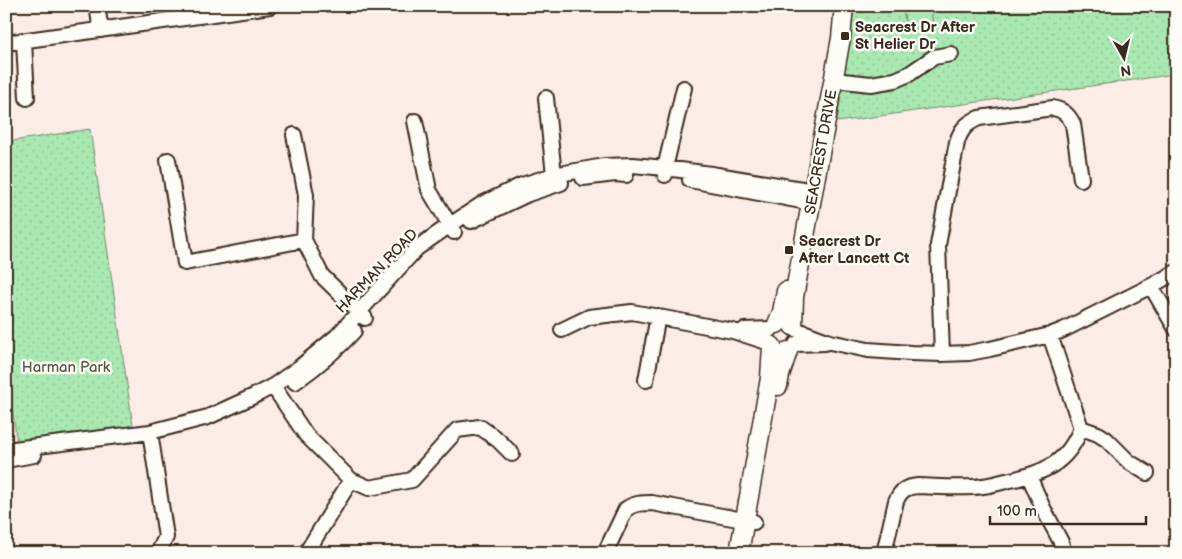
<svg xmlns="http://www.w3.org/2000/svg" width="1182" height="559" viewBox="0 0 1182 559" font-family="'Balsamiq Sans',sans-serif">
<defs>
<pattern id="green-dots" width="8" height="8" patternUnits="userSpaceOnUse" patternTransform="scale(1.25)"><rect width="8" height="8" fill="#a9e8b1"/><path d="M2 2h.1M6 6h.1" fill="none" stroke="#92c798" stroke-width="1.8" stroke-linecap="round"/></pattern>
</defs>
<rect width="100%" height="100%" fill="#fcece7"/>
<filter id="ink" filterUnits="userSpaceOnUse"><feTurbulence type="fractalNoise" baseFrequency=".02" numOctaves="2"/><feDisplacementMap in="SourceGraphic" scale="10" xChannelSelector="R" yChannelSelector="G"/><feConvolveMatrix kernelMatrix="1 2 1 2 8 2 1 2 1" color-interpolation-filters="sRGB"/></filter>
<g filter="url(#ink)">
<!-- built -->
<path fill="#f7ddd8" d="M 6,367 L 17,442 L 6,444 Z"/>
<!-- green -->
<path fill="url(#green-dots)" stroke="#728968" d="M 854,6 L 1176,6 L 1176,74 L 837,122 Z
M 90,129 L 133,426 L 17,442 L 6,367 L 6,142 Z"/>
<!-- pitch -->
<path fill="#a9e8b1" stroke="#728968" d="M 903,6 L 931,6 L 933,27 L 906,29 Z"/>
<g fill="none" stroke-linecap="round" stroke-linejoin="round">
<defs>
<path id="minor" d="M 97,6 L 101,30
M 24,41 L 27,98
M 6,43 L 270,6
M 834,80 L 871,84 L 895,80 L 909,74 L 934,57 L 951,54
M 546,98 L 554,175 L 556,182
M 415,121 L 429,190 L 454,232
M 294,135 L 306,195 L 304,240 L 322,276 L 365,318
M 168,160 L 185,263 L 304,240
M 665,175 L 665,168 L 684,88
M 583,178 L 615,174 L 626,175
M 690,180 L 812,203
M 471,221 L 528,194 L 561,183
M 1151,286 L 1176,329
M 795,329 L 830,342 L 868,350 L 911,353 L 942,354 L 969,353 L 990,349 L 1050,335 L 1063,330 L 1151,286 L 1176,272
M 562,330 L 589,317 L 632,312 L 733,331 L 770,343
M 744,330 L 771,329
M 1050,335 L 1081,428 L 1098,434 L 1106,439 L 1129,462 L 1147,473
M 796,344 L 825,343
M 942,354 L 938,245 L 957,142 C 961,129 967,123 979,118 L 1053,108 C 1063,110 1068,114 1073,124 L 1081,179
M 646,380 L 658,316
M 295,382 C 316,367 336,351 354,331
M 273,386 L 306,435 L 351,480 L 369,488 L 412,480 L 457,430 L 480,427 L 498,440 L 512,454
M 150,432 L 166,537 L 158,553
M 6,450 L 150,432 L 208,417 L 254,396 L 273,386 L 300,367 L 337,336 L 417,248 L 450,225 L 482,204 L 522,185 L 554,175 L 604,166 L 633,165 L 665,168 L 711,174 L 814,191
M 6,460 L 34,455
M 1029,476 L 1043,508 L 1061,542 L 1064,553
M 306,553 L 351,480
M 605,553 L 626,509 C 635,503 642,503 652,503 L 754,522
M 884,553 L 896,501 C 901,490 906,487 918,486 C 936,487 954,488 972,487 C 984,487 995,484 1006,481 C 1041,474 1067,465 1081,428"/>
<path id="major" d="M 777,324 L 782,312 L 786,291
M 793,326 L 794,297 L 841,38 L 844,6
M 778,386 L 780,375 L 788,351
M 739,553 L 770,378 L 772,346"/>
</defs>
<!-- minor casing -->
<use href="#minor" stroke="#3b2a1e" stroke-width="18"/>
<!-- major casing -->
<use href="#major" stroke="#3b2a1e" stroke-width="21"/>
<!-- minor -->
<use href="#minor" stroke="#fdfcf7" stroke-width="14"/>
<!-- major -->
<use href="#major" stroke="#fdfcf7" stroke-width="18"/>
</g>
</g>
<!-- markers -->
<g fill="#3b2a1e" stroke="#fdfcf7" stroke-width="2">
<rect x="840" y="31" width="10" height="10" rx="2.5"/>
<rect x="784" y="245" width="10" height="10" rx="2.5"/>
</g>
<g text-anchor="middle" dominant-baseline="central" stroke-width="5" stroke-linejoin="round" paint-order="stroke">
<!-- poi labels -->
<g font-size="15" font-weight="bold" fill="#3b2a1e" stroke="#fdfcf7" text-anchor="start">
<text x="855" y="27">Seacrest Dr After<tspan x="855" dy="17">St Helier Dr</tspan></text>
<text x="799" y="241">Seacrest Dr<tspan x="799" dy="17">After Lancett Ct</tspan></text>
</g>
<!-- street labels -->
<g font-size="15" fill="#3b2a1e" stroke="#fdfcf7">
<text transform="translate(821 152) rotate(-80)">SEACREST DRIVE</text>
<text transform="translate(377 271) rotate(-46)">HARMAN ROAD</text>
</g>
<!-- park labels -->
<g font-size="15" fill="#565a43" stroke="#fdfcf7">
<text x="66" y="367">Harman Park</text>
</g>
</g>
<!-- margin -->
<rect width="1182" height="559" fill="none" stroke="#fdfcf7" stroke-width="25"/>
<rect x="12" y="12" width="1157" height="534" fill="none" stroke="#3b2a1e" stroke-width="2" filter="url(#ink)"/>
<!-- north arrow -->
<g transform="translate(1124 58) rotate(172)" stroke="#fdfcf7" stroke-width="4" paint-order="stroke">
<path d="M0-4L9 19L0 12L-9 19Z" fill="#3b2a1e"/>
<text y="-8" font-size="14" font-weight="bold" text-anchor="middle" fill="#3b2a1e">N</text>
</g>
<!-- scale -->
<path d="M990 516v8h156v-8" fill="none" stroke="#3b2a1e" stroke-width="2.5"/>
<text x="997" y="516" font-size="15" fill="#3b2a1e" stroke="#fdfcf7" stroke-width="4" paint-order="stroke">100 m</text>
</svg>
